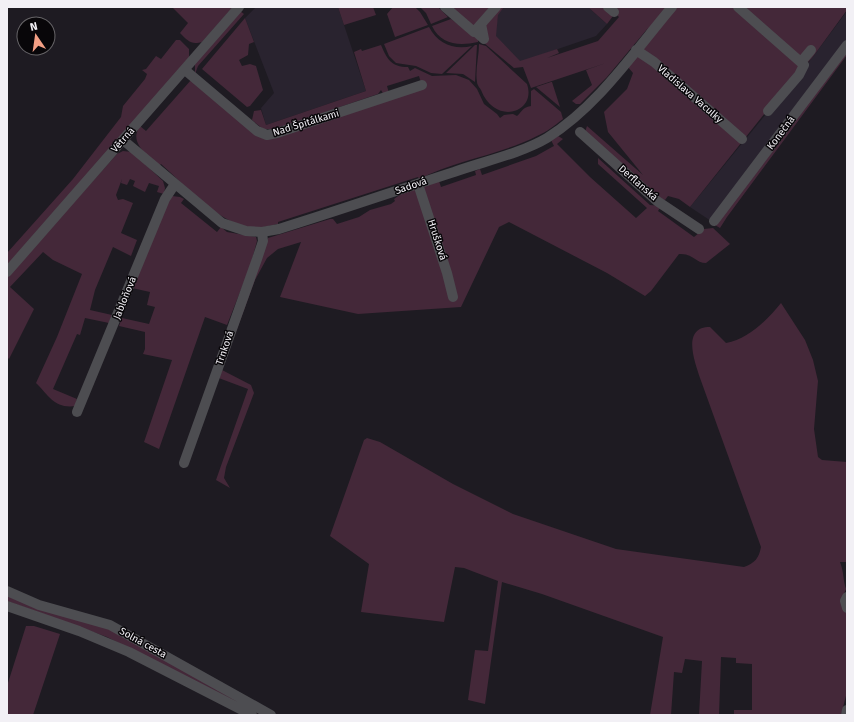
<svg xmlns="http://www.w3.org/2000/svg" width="854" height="722" viewBox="0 0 854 722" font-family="'Fira Sans',sans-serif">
<rect width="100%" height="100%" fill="#1e1b22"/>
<!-- built -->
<path fill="#29232f" d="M 256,7 L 338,7 L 366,91 L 266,125 L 261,108 L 274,93 L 245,18 Z
M 504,7 L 588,7 L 607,24 L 596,36 L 520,62 L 495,36 L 498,14 Z
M 847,11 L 847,43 L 711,221 L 690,207 L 812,58 Z"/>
<!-- green -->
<path fill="#442839" d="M 172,7 L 233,7 L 202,42 C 191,45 188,41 180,33 L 188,23 Z
M 338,7 L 373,7 L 376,15 L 344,25 Z
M 393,7 L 415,7 L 420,12 L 428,25 L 395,37 L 387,14 Z
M 420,7 L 438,7 L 448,17 L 431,24 L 426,13 Z
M 446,7 L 490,7 L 473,27 Z
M 500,7 L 504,7 L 498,15 L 496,36 L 520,61 L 557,49 L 559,53 L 547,58 L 598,41 L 619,17 L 609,7 L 847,7 L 847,10 L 812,58 L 797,73 L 690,207 L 679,199 L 668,196 L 665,200 L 660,199 L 585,132 L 587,126 L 643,175 L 608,132 L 604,112 L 627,89 L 633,73 L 627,66 L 648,28 L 607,77 L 580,104 L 576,104 L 572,101 L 592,85 L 586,70 L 606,63 L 531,88 L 523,67 L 514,68 L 484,43 L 485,26 Z
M 588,7 L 603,7 L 613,16 L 607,24 Z
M 240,11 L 244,14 L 198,66 L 195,74 L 195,63 Z
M 245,18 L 254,42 L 249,44 L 248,55 L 239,60 L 242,66 L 250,64 L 256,66 L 263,90 L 250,106 L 247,107 L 202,69 Z
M 451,19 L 478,38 L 478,42 C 459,46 441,45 432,26 Z
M 429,27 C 438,44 454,50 472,46 L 442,74 L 431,73 L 416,66 L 396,63 L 389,56 L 384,44 Z
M 176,40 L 180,40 L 189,49 L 189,58 L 7,266 L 7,253 L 73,179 L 121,117 L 123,106 L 145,79 L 147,74 L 142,70 L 146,69 L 156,56 L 161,59 Z
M 479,44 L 486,46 L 527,84 C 537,113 495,126 481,90 C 480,88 477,85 477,82 C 475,70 479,56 479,44 Z
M 381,45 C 387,59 391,67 408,67 L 410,71 L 415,68 L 432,76 L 456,75 L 469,80 L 477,89 L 484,104 L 497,114 L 500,118 L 504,115 L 513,114 L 517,116 C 523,111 521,108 531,106 L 531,91 L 534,89 L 561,112 L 563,119 C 555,125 547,132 537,136 C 500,155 456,160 419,179 L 418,177 L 278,222 L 278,224 C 272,225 265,227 259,228 C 224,230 186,186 161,164 L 159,166 C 148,155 128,143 140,126 L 146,131 L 191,80 L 260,137 L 422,86 L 419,76 L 387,86 L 389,93 L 384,95 L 381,90 L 378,94 L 275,129 L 263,129 L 252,120 L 254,111 L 261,110 L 266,125 L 366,91 L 354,52 L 361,49 L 362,51 Z
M 475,45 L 477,45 L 475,82 L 463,74 L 446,73 Z
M 847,48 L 847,55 L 727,217 L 720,228 L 715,225 Z
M 551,82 L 552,82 L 560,107 L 536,87 Z
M 558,136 L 563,139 L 557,144 L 590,177 L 636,218 L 647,208 L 598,164 L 598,158 L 650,205 L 661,206 L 658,211 L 694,237 L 704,229 L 713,228 L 730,244 L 706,263 C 695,263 693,253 679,254 L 651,291 L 645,296 L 607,273 L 509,222 L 499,227 L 461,307 L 358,314 L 280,297 L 301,242 L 278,249 L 267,258 L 255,280 L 222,370 L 251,385 L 254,393 L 226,467 L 224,478 L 230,488 L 216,480 L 248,389 L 216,377 L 268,238 L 330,219 L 333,219 L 337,224 L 359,217 L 370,210 L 391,204 L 395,201 L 394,199 L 401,194 L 439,181 L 441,187 L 476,175 L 475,171 L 480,169 L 482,175 L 536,156 L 552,147 L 554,146 L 551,140 Z
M 123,151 L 132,152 L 163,181 L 165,188 L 164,194 L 157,192 L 159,186 L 149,183 L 145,192 L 133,186 L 135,181 L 130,179 L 127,185 L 121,183 L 122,179 L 116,195 L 118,200 L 123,199 L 133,203 L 121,233 L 137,240 L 131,256 L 113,247 L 95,290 L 90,310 L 112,315 L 109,323 L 85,318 L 80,335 L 77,334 L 53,389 L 77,399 L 76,402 L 78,403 L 76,406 C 55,409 50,397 36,383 L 57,337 L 82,274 L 53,260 L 43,252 L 10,287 L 34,309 L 9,359 L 7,357 L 7,277 L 117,154 Z
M 172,196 L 180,197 L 184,199 L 181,203 L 217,232 L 221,227 L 227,232 L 256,237 L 257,241 L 250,267 L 227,325 L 205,317 L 159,449 L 144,442 L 172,360 L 143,354 L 145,349 L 145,332 L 119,326 L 122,318 L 149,324 L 155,307 L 147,305 L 150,292 L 132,288 L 167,203 Z
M 781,303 L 805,340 L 813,360 L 818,381 L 814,429 L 818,457 L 822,460 L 847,462 L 847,562 L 840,562 C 844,572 843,580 846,589 L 843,596 L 847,612 L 847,692 L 841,715 L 734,715 L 734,710 L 752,710 L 752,664 L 736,663 L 736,658 L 721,657 L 719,715 L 699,715 L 702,661 L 685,659 L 682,673 L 674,672 L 671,715 L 650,715 L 663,637 L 542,594 L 502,582 L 485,704 L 468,700 L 475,650 L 488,651 L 498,581 L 464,568 L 455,567 L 444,622 L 361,612 L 369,564 L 330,536 L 364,440 L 367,438 L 380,442 L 453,484 L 513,514 L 616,549 L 744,567 C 755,563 759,558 761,547 L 700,378 C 695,362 681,327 710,327 L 726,343 C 749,339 767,320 781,303 Z
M 7,593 L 104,624 L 261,715 L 107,637 L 7,601 Z
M 26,626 L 34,626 L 60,634 L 33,715 L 7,715 L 7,686 Z"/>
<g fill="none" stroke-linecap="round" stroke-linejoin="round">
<!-- minor -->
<path stroke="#4d4d51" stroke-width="10" d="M 445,7 L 474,32 L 496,7
M 608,7 L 614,12
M 738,7 L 804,65 L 799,75 L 768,111
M 475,31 L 484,39 L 481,24
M 636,50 L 654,62 L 742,139
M 801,62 L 811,50
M 185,70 L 257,131 L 267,135 L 277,133 L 422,85
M 580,132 L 657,201 L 699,229
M 123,140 L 222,223 L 246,231 L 262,232 L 279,229 C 337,211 395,191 454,172 C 482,162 522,153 547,138 C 598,106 634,52 672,7
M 418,184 L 447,273 L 453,297
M 714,221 L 847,45
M 7,272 L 239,7
M 77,412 L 165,199 L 175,184
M 184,463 L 257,259 L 263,241 L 262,232
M 7,591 L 39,605 L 110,625 L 271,715
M 847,597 L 845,601 L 847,608
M 7,606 L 79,631 L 129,652 L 252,715
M 846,715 L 847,710"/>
</g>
<g text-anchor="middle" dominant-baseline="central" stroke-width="3" stroke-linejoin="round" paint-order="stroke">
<!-- street labels -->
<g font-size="10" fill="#f2f0f5" stroke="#080609">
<text transform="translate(690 94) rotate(41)">Vladislava Vaculky</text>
<text transform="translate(306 123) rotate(-17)">Nad Špitálkami</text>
<text transform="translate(781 133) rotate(-53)">Konečná</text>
<text transform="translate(123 140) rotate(-49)">Větrná</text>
<text transform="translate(638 183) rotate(41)">Derflanská</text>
<text transform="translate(411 186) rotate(-19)">Sadová</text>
<text transform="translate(437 240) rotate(72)">Hrušková</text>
<text transform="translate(125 298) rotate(-68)">Jabloňová</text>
<text transform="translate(225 348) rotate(-71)">Trnková</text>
<text transform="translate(143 643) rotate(29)">Solná cesta</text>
</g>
</g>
<!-- border -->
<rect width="854" height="722" fill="none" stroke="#f2f0f5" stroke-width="16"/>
<!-- north arrow -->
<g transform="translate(36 36) rotate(347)"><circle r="19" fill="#080609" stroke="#666467"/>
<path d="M0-3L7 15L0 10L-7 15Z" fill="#f39f85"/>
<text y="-6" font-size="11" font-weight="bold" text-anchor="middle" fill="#f2f0f5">N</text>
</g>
</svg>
